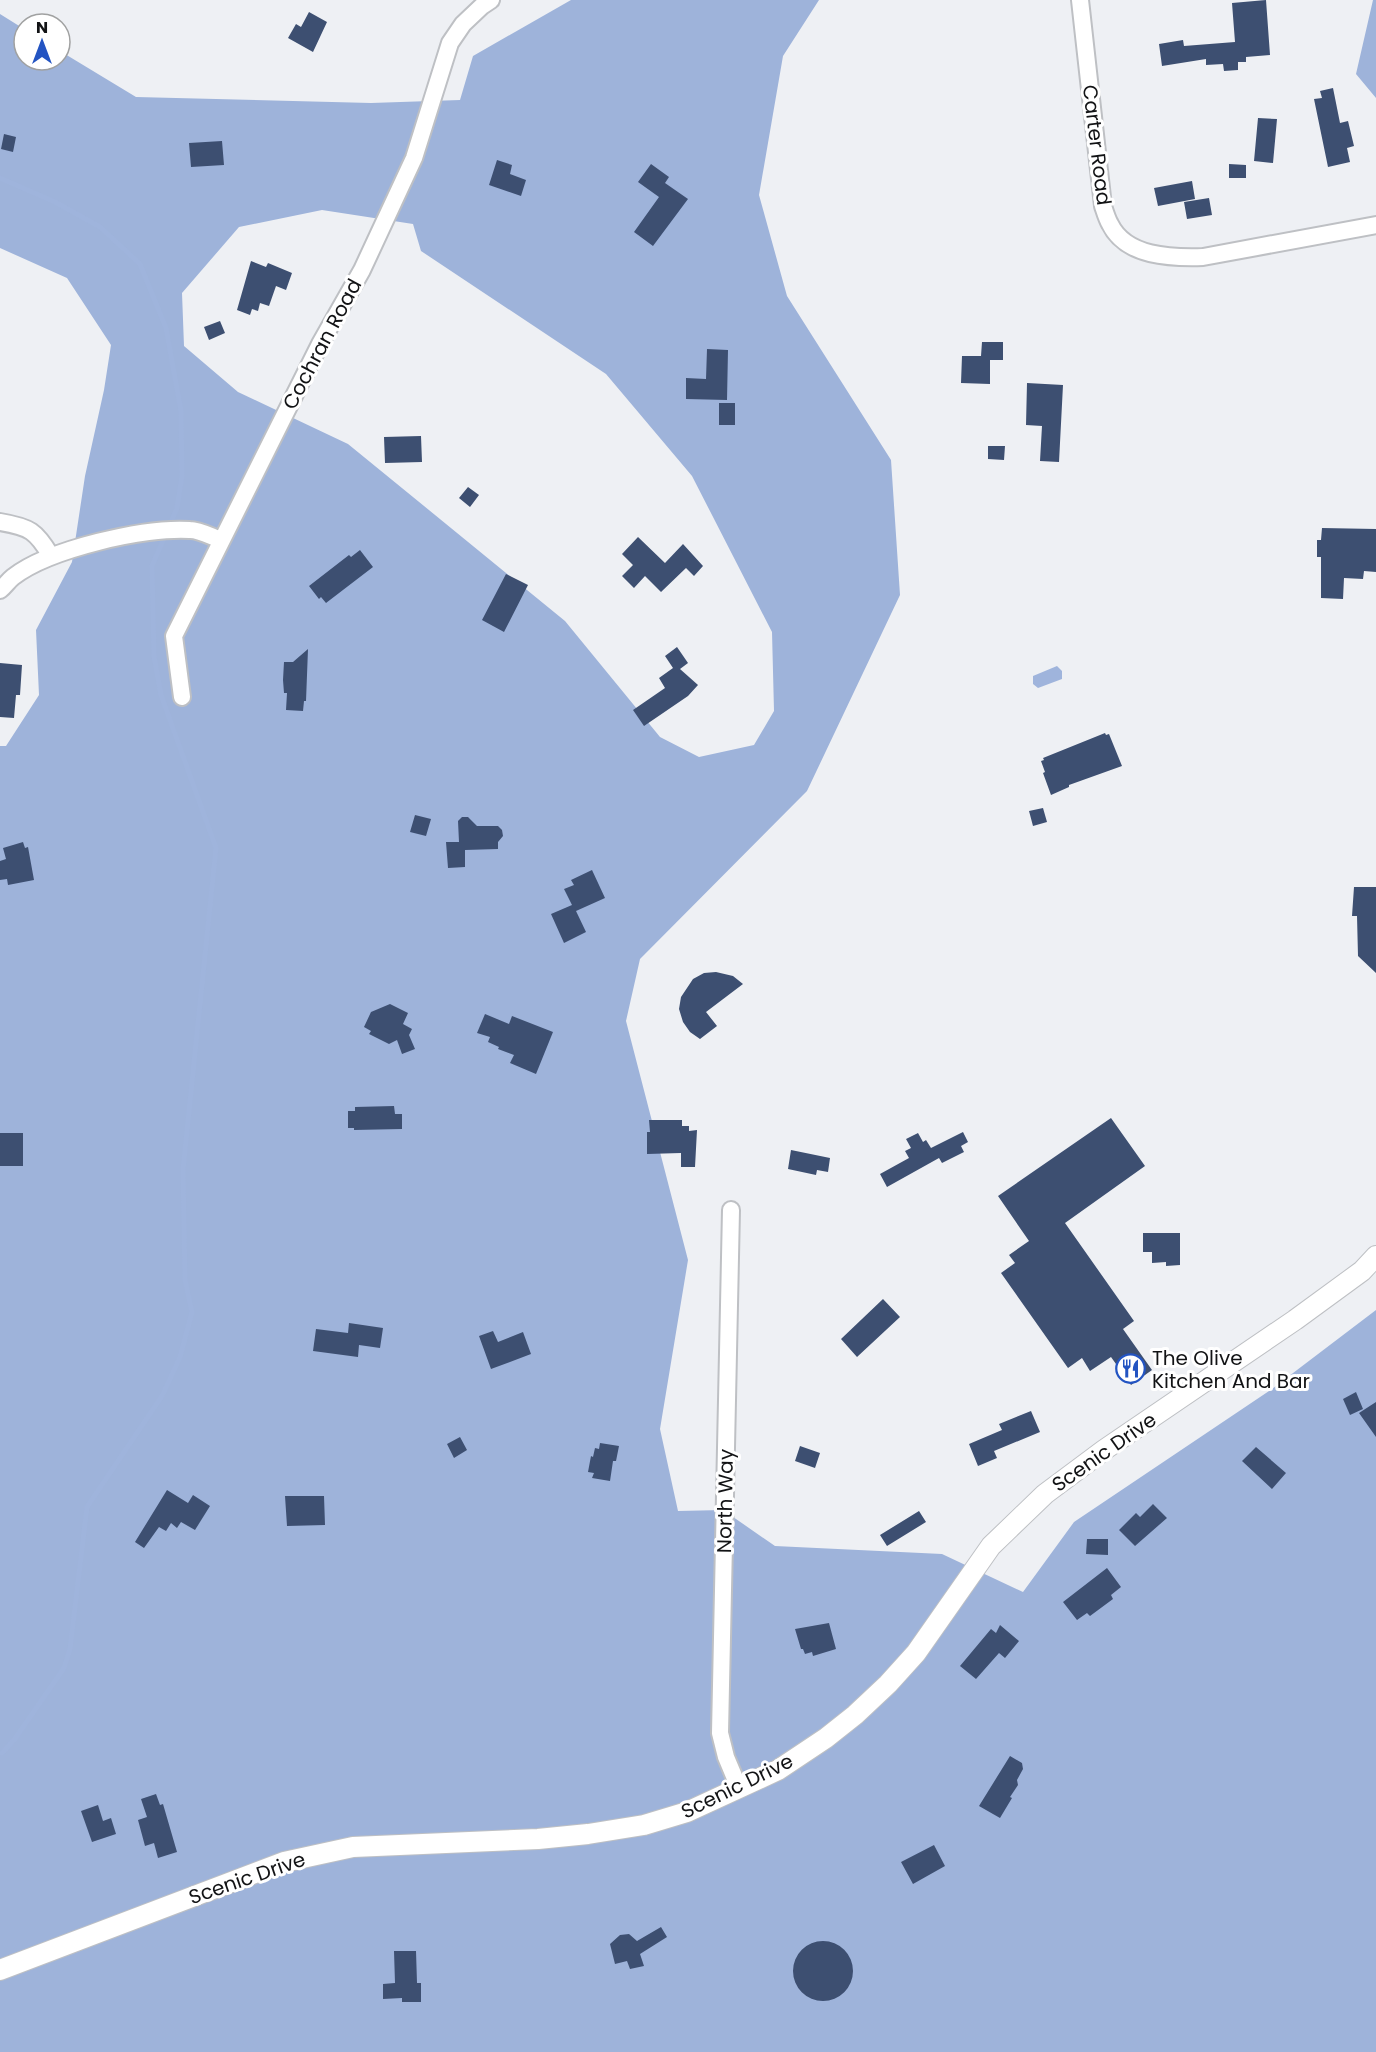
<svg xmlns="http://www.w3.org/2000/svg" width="1376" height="2052" viewBox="0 0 1376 2052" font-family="Poppins,sans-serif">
<rect width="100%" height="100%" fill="#eef0f4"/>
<!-- forest -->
<path fill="#9eb3da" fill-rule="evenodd" d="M 571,0 L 819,0 L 783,56 L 759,195 L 787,296 L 891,460 L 900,595 L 807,791 L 640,959 L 626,1021 L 688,1260 L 660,1429 L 678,1511 L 723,1510 L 775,1546 L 942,1554 L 1023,1592 L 1074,1522 L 1272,1389 L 1376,1310 L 1376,2052 L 0,2052 L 0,746 L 6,746 L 39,695 L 36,630 L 72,562 L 85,476 L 104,390 L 111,345 L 67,278 L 0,248 L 0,14 L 24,29 L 24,60 L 60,60 L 60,51 L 136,97 L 371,103 L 460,100 L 473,56 ZM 322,210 L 413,224 L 421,251 L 606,374 L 692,476 L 772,632 L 774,711 L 754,745 L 699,757 L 660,737 L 565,621 L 348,444 L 238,392 L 184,346 L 182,293 L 239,227 Z
M 1373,0 L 1376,0 L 1376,98 L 1356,74 Z"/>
<!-- water -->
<path fill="#9fb4dc" d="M 1057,666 L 1062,671 L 1062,679 L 1038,688 L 1033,684 L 1033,676 Z"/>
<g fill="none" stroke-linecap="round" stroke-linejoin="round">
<!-- stream -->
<path stroke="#9fb4dc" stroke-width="5" d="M 0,178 L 55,202 L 100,227 L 140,264 L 166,328 L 181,411 L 182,476 L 177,508 L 152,566 L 154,656 L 161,695 L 216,848 L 183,1170 L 185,1280 L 192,1312 L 180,1357 L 162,1396 L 87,1507 L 70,1649 L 64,1668 L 14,1740 L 2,1753"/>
</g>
<!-- building -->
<path fill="#3d4f71" d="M 1266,0 L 1270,55 L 1246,57 L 1246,62 L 1238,62 L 1238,70 L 1224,71 L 1223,64 L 1206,65 L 1206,59 L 1162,66 L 1159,44 L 1183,40 L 1184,46 L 1235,42 L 1232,3 Z
M 309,12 L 327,22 L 313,52 L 288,38 L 296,24 L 301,27 Z
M 1333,88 L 1340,123 L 1348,121 L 1354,146 L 1347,148 L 1350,162 L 1328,167 L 1314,99 L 1322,98 L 1320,91 Z
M 1258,118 L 1277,119 L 1273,163 L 1254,161 Z
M 4,134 L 16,137 L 13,152 L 1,149 Z
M 222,141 L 224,165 L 191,167 L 189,143 Z
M 497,160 L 512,165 L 510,174 L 526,180 L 521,196 L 489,185 Z
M 651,164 L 669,177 L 665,183 L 688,199 L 653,246 L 634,232 L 659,197 L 638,182 Z
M 1229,164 L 1246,165 L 1246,178 L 1229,178 Z
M 1192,181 L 1195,199 L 1158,206 L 1154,188 Z
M 1209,198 L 1212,215 L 1187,219 L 1184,202 Z
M 251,261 L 266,267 L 268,263 L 292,273 L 286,290 L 276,286 L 269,306 L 260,303 L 258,311 L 252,309 L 250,315 L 237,310 Z
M 220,321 L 225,333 L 209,340 L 204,327 Z
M 982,342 L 1003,342 L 1003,360 L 990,360 L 990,384 L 961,383 L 962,356 L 981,356 Z
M 707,349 L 728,350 L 727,400 L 686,399 L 686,378 L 706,379 Z
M 1027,383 L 1063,385 L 1059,462 L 1040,461 L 1042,426 L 1026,425 Z
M 719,403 L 735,403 L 735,425 L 719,425 Z
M 421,436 L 422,462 L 385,463 L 384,437 Z
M 988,446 L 1005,446 L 1004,460 L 988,459 Z
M 468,487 L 479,495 L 470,507 L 459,498 Z
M 1322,528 L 1376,529 L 1376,572 L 1364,571 L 1363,579 L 1344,578 L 1343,599 L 1321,598 L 1321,557 L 1317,557 L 1317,540 L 1321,540 Z
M 638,537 L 665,563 L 683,544 L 703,566 L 694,576 L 686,568 L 661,592 L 645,576 L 634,588 L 622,576 L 633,565 L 622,554 Z
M 360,550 L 373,567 L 326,603 L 321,597 L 319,599 L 309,586 L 349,555 L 351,557 Z
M 506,574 L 528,585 L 504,632 L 482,620 Z
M 677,647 L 688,663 L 680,669 L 698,685 L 688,696 L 644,726 L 633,710 L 665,688 L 659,678 L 673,668 L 665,656 Z
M 308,649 L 306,701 L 304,701 L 303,711 L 286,710 L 287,693 L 284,693 L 283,680 L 284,662 L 293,662 Z
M 0,663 L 22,665 L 20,695 L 16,695 L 14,718 L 0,717 Z
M 1105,733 L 1106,735 L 1109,734 L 1122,766 L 1069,785 L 1069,787 L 1051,795 L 1043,773 L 1045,772 L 1041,761 L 1044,760 L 1043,758 Z
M 1043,808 L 1047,822 L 1033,826 L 1029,811 Z
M 415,815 L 431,819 L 426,836 L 410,832 Z
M 462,817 L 468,817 L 477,826 L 498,826 L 502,830 L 503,836 L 498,842 L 498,849 L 465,850 L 465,867 L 448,868 L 446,842 L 459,842 L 458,821 Z
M 23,842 L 25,848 L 28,847 L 34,880 L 8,885 L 7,879 L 0,880 L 0,861 L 6,859 L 3,848 Z
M 592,870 L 605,898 L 576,911 L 586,932 L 564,943 L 551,914 L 572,905 L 564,889 L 574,885 L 571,880 Z
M 1354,887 L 1376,887 L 1376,973 L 1358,956 L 1357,916 L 1352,916 Z
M 716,972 L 733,976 L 743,984 L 706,1012 L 717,1026 L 700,1039 L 690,1032 L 683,1022 L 679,1009 L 681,997 L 693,979 L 704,973 Z
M 390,1004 L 408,1013 L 403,1024 L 412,1029 L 409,1035 L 415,1049 L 402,1054 L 397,1040 L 389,1044 L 369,1034 L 371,1031 L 364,1027 L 371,1012 Z
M 485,1014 L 509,1024 L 512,1016 L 553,1032 L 536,1074 L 510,1063 L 514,1055 L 498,1049 L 499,1047 L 488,1042 L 490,1037 L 477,1033 Z
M 394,1106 L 395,1114 L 402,1114 L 402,1129 L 354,1130 L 354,1128 L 348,1128 L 348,1111 L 355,1111 L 355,1107 Z
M 1111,1118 L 1145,1166 L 1065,1223 L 1134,1321 L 1123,1329 L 1152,1370 L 1131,1385 L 1111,1357 L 1090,1371 L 1082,1358 L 1068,1368 L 1001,1273 L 1015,1263 L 1009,1255 L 1029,1241 L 998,1196 Z
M 649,1120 L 682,1120 L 682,1126 L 689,1126 L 689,1131 L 697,1130 L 695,1167 L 681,1167 L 681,1153 L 647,1154 L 647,1132 L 650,1132 Z
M 963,1132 L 968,1142 L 961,1146 L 964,1152 L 942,1163 L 939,1158 L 887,1187 L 880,1174 L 909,1158 L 905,1151 L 911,1148 L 906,1139 L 918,1133 L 923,1142 L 926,1140 L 931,1148 Z
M 0,1133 L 23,1133 L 23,1166 L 0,1166 Z
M 791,1150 L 830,1158 L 828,1172 L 817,1170 L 816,1175 L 788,1169 Z
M 1143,1233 L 1180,1233 L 1180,1265 L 1166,1266 L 1166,1262 L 1152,1263 L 1152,1252 L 1143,1252 Z
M 883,1299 L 900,1317 L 857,1357 L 841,1339 Z
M 349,1323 L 383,1328 L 380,1348 L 359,1345 L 358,1357 L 313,1351 L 316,1329 L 348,1333 Z
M 493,1331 L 498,1342 L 523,1332 L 531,1354 L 491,1369 L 479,1336 Z
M 1356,1392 L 1363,1409 L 1350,1415 L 1343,1399 Z
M 1376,1402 L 1376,1437 L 1359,1413 Z
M 1031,1411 L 1040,1432 L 994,1451 L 997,1458 L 978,1466 L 969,1444 L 1002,1430 L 999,1424 Z
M 460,1437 L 467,1450 L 454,1458 L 447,1444 Z
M 600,1443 L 619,1446 L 616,1461 L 613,1461 L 610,1481 L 592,1478 L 594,1473 L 588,1472 L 591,1456 L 593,1457 L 595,1448 L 599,1449 Z
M 800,1446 L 820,1453 L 815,1468 L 795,1461 Z
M 1256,1447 L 1286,1473 L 1272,1489 L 1242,1461 Z
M 167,1490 L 188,1503 L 193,1495 L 210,1506 L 195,1530 L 181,1522 L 177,1528 L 171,1523 L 166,1531 L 159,1527 L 144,1548 L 135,1542 Z
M 285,1496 L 324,1496 L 325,1525 L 287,1526 Z
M 1153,1504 L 1167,1518 L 1135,1546 L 1119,1530 L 1136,1513 L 1140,1517 Z
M 919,1511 L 926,1522 L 887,1546 L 880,1535 Z
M 1087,1539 L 1108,1539 L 1108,1555 L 1086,1554 Z
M 1107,1568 L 1121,1587 L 1111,1595 L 1113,1599 L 1090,1616 L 1087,1613 L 1077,1620 L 1063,1602 Z
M 829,1623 L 836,1649 L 813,1656 L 812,1652 L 805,1654 L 803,1649 L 801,1649 L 795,1629 Z
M 1000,1625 L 1019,1641 L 1005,1658 L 999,1653 L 976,1679 L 960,1666 L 991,1629 L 996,1633 Z
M 1010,1756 L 1022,1763 L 1023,1769 L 1017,1780 L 1018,1785 L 1010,1797 L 1012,1798 L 1000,1818 L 979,1806 Z
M 156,1794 L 160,1805 L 163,1804 L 177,1852 L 158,1858 L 154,1843 L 145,1846 L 138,1820 L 147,1817 L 141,1799 Z
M 98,1805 L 103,1821 L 111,1818 L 116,1834 L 92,1842 L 81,1811 Z
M 934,1845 L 945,1866 L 913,1884 L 901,1862 Z
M 661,1927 L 667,1937 L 640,1954 L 644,1966 L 630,1969 L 627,1961 L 615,1964 L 610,1944 L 620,1935 L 629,1934 L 637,1941 Z
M793 1971a30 30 0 1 1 60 0a30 30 0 1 1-60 0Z
M 394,1951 L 416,1951 L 417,1983 L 421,1983 L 421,2002 L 402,2002 L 402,1998 L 383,1999 L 383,1984 L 395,1983 Z"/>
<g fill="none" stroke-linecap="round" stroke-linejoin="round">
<defs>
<path id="minor" d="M 1080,0 L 1103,206 C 1105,212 1107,219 1110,224 C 1126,257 1171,258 1203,257 L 1376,225
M 0,522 C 30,527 36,531 51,556
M 0,590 C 5,586 8,581 13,577 C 49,549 145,527 190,530 C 200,530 212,537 221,540
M 182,697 L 174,636 L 320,344 L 362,270 L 414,158 L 450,43 L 463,24 L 482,6 L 491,0
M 731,1210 L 720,1733 L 726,1757 L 739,1788"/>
<path id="tertiary" d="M 0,1970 L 284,1862 L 353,1847 L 538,1839 L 588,1834 L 644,1825 L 687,1812 L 778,1770 L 826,1738 L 855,1715 L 888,1684 L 916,1653 L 991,1546 L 1045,1494 L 1104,1450 L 1295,1320 L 1362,1271 L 1376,1256"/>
</defs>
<!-- minor casing -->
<use href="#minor" stroke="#bec0c4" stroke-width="20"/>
<!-- tertiary casing -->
<use href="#tertiary" stroke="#bec0c4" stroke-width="22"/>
<!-- minor -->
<use href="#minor" stroke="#fff" stroke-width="16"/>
<!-- tertiary -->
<use href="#tertiary" stroke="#fff" stroke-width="20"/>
</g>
<!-- icons -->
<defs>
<symbol id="restaurant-ring" viewBox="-11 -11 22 22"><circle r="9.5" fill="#fff" stroke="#2354c2" stroke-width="1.5"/><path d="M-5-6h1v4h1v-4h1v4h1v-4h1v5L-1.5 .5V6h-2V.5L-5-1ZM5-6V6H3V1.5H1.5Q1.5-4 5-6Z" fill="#2354c2"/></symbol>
</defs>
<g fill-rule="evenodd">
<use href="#restaurant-ring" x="1114" y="1352" width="33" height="33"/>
</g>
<g text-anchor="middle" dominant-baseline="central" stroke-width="6" stroke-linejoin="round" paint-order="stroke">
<!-- street labels -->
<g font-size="20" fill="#121315" stroke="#fff">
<text transform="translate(1097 145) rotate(83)">Carter Road</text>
<text transform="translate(322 344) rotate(-62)">Cochran Road</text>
<text transform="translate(1104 1452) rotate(-35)">Scenic Drive</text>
<text transform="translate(725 1501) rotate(-89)">North Way</text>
<text transform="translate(737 1786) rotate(-26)">Scenic Drive</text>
<text transform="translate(247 1878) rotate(-19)">Scenic Drive</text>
</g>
<!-- poi labels -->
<g font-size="20" fill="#121315" stroke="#fff" text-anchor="start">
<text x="1152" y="1358">The Olive<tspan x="1152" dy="23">Kitchen And Bar</tspan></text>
</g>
</g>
<!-- north arrow -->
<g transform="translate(42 42)"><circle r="28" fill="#ffffff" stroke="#a0a1a1" stroke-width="1.5"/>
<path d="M0-4.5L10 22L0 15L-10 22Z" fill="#2354c2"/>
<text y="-9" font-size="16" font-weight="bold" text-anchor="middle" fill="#121315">N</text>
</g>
</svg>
